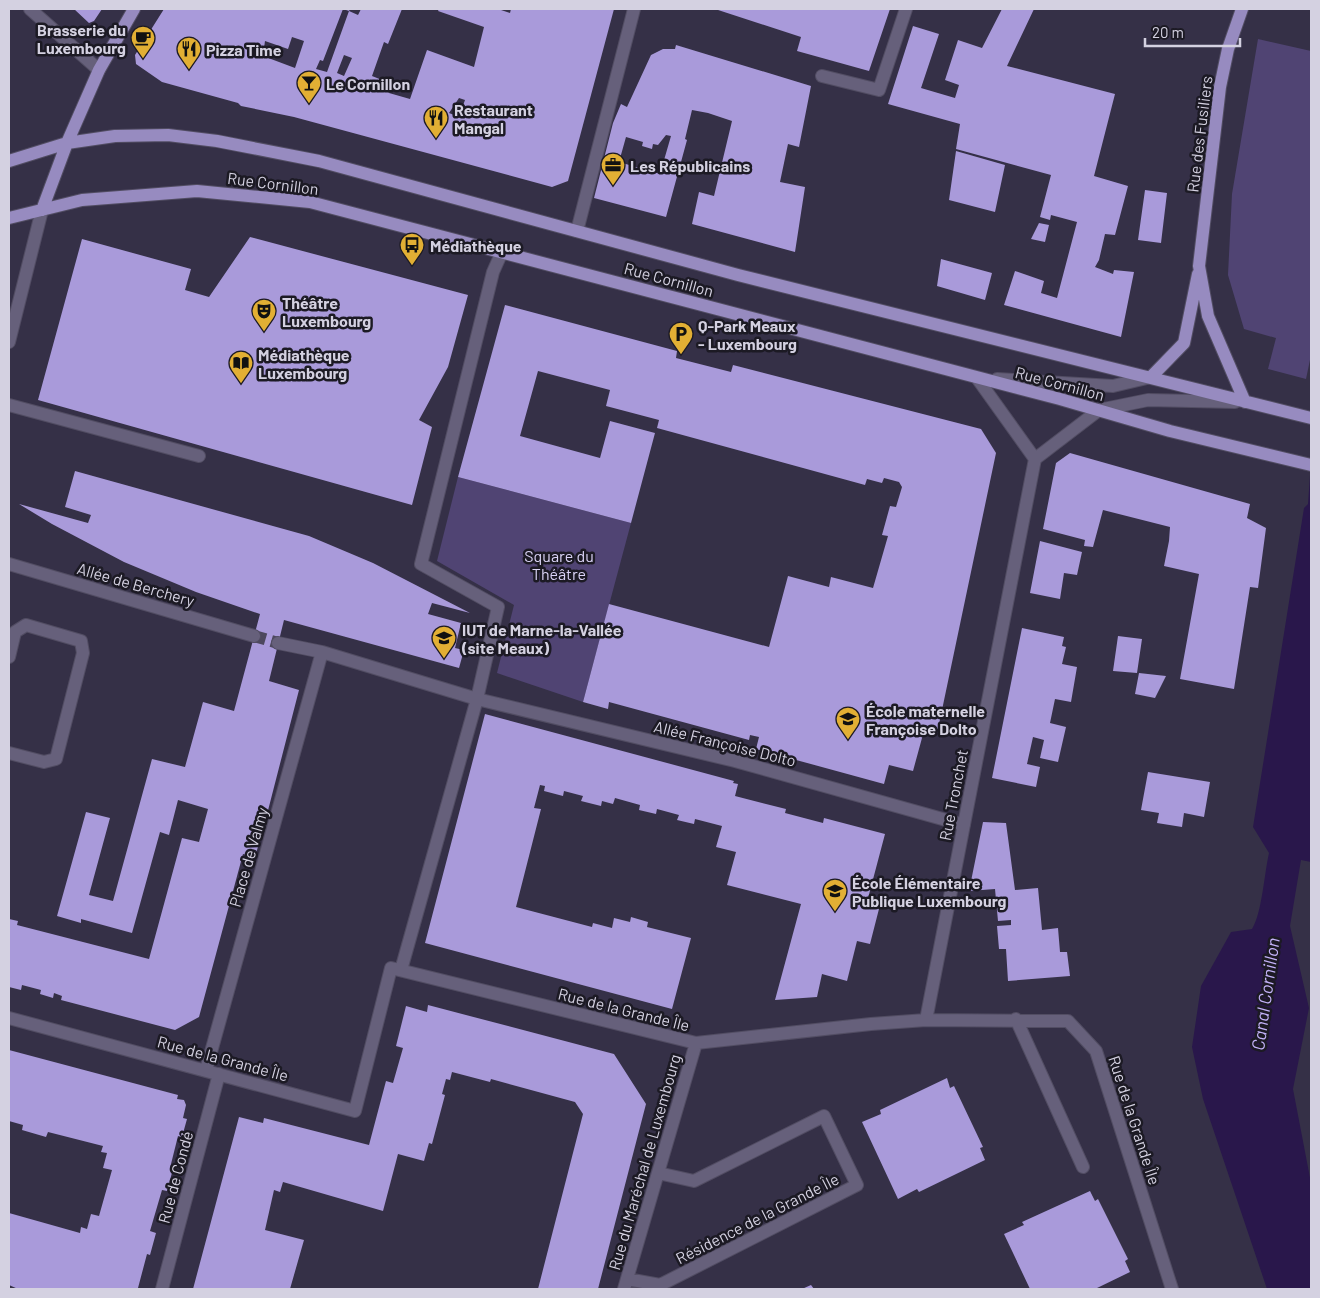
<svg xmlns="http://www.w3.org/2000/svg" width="1320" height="1298" viewBox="0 0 1320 1298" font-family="Barlow,sans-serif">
<rect width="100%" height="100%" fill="#353047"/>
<!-- green -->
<path fill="#504473" d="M 1258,39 L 1311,51 L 1311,355 L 1306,379 L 1268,369 L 1276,338 L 1244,329 L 1228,275 L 1232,194 Z
M 458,477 L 631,523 L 583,702 L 497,673 L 514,605 L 437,561 Z"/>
<!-- water -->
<path fill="#29174b" d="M 1311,461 L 1311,862 L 1301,860 L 1290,926 L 1309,1008 L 1293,1089 L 1311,1183 L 1311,1289 L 1267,1289 L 1203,1099 L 1192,1047 L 1201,986 L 1231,932 L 1252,929 C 1262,913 1264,875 1269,853 L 1253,827 L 1304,508 L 1308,504 Z"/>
<!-- building -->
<path fill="#a99ada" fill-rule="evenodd" d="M 74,9 L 102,9 L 94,21 L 89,23 Z
M 164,9 L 350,9 L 349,11 L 343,9 L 323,61 L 320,60 L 316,69 L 327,72 L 349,11 L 358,15 L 361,9 L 402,9 L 388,44 L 384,42 L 372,76 L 392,84 L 389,93 L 410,99 L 427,50 L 474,67 L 484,27 L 438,11 L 439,9 L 498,9 L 510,13 L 511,9 L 614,9 L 568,181 L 552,187 L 294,117 L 241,106 L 238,103 L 162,82 L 136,64 L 135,55 ZM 292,37 L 304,41 L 295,68 L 263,56 L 265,41 L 288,49 ZM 344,55 L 352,58 L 344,76 L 337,73 ZM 459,98 L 465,100 L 459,117 L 449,113 Z
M 715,9 L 890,9 L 869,71 L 797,51 L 801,37 Z
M 1002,9 L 1034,9 L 1007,66 L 1115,94 L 1094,176 L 1128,186 L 1115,235 L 1105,234 L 1099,260 L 1095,267 L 1113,274 L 1114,270 L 1134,272 L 1121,337 L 1004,305 L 1015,271 L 1044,281 L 1041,293 L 1057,298 L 1077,222 L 1051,215 L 1050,220 L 1040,217 L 1051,175 L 956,149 L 960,124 L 888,104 L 913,26 L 939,34 L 921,88 L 955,98 L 959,85 L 945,80 L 958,40 L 982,48 Z
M 676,45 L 811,86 L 799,147 L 788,144 L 780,182 L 805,187 L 795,252 L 692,224 L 699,192 L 714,196 L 732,121 L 708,113 L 692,110 L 685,139 L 687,140 L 666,217 L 594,198 L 613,123 L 621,104 L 627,107 L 651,55 L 663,49 L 675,49 ZM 666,135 L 671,136 L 660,174 L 619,162 L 626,137 L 643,142 L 642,146 L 652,149 L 653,144 L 658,145 Z
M 956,151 L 1005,165 L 995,212 L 949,200 Z
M 1145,190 L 1167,193 L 1161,243 L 1138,240 Z
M 1039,223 L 1049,225 L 1045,242 L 1031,239 Z
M 250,237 L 468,295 L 448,367 L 419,420 L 432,427 L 412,505 L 38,400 L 82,239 L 191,269 L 185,290 L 209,297 Z
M 941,259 L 992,273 L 985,300 L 937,286 Z
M 505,305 L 677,351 L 676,358 L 731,372 L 733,365 L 981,429 L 996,453 L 938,729 L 925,727 L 913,771 L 889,765 L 884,784 L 756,749 L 759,737 L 750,735 L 749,740 L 609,702 L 608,709 L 583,702 L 609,604 L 769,647 L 788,576 L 829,587 L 831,577 L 873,588 L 888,536 L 882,535 L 890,506 L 896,507 L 902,487 L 899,482 L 884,478 L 882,483 L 867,479 L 865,485 L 657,428 L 659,420 L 606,406 L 610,390 L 538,371 L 520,436 L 600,458 L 610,421 L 655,433 L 631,523 L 458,477 Z
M 1070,453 L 1250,504 L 1247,518 L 1266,528 L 1258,588 L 1250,587 L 1234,689 L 1180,679 L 1199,574 L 1164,566 L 1169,541 L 1170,527 L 1103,510 L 1093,547 L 1084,546 L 1085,540 L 1043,529 L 1056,463 Z
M 75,471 L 309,536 L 373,563 L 470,613 L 432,603 L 428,614 L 461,623 L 455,648 L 464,650 L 459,668 L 284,620 L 269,681 L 299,690 L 264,826 L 255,857 L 243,854 L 199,1017 L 175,1030 L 61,1000 L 62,996 L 54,993 L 53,998 L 40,994 L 41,990 L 22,985 L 21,990 L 9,987 L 9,919 L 18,921 L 17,925 L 149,959 L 182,838 L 199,842 L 208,809 L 178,800 L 169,835 L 160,832 L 132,933 L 81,919 L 81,923 L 57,916 L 86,812 L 110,818 L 89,895 L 113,901 L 152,759 L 185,767 L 203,702 L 234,711 L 260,614 L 196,592 L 124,562 L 52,524 L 19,504 L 88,523 L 91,515 L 65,507 Z
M 1040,541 L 1082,552 L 1077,575 L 1064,573 L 1060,599 L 1030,593 Z
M 1022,628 L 1064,637 L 1062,646 L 1066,647 L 1062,664 L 1077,667 L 1071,702 L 1055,699 L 1050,723 L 1066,727 L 1058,762 L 1040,758 L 1044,740 L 1033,737 L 1027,764 L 1040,767 L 1036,787 L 992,778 Z
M 1118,636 L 1142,639 L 1137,673 L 1113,671 Z
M 1139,673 L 1166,676 L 1155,698 L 1135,694 Z
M 485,714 L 734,781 L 733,783 L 738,784 L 735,796 L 786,809 L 785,813 L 823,823 L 824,818 L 885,834 L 867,902 L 880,905 L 870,944 L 857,941 L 847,981 L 822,974 L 817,997 L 775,1000 L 801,904 L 727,885 L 736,852 L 716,847 L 722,826 L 695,819 L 694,824 L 677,820 L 679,815 L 657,809 L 656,814 L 639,810 L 640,805 L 615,798 L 613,804 L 602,801 L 601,806 L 581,801 L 583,796 L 564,791 L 563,796 L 544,791 L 545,786 L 540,785 L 534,808 L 541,809 L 516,907 L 592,927 L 593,923 L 612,928 L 614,918 L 630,922 L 631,917 L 648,922 L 647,927 L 691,938 L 672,1009 L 425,943 Z
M 1148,772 L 1210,782 L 1204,817 L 1184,813 L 1182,827 L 1157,823 L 1159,813 L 1141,810 Z
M 983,822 L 1006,823 L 1015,890 L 1038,888 L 1042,930 L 1058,928 L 1060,952 L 1067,952 L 1070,976 L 1008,981 L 1006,949 L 999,949 L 997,926 L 1011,925 L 1011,920 L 998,921 L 995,889 L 969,891 Z
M 428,1005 L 614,1054 L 646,1104 L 598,1289 L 538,1289 L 583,1114 L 575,1102 L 491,1079 L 490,1082 L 452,1072 L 450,1080 L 446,1079 L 442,1094 L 445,1095 L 432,1144 L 429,1143 L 424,1161 L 398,1154 L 383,1211 L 283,1182 L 280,1192 L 274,1190 L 265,1230 L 304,1240 L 290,1289 L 193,1289 L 239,1117 L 263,1123 L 264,1118 L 369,1145 L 386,1081 L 393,1083 L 403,1048 L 396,1046 L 406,1006 L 427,1012 Z
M 9,1050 L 178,1095 L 177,1099 L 184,1100 L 186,1105 L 183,1118 L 187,1119 L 182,1137 L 178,1136 L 170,1168 L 173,1169 L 167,1191 L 162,1190 L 150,1231 L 156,1233 L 150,1255 L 147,1254 L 138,1288 L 142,1289 L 18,1289 L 9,1285 L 9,1213 L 80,1233 L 81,1227 L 87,1229 L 91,1214 L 99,1216 L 112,1170 L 103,1168 L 107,1153 L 101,1152 L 103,1146 L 48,1132 L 46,1137 L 22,1130 L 23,1125 L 9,1121 Z
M 947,1078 L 950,1088 L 954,1086 L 983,1147 L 980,1148 L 985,1160 L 919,1192 L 917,1189 L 898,1199 L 862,1122 L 881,1114 L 880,1110 Z
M 1090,1191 L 1095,1201 L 1098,1199 L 1128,1259 L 1125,1261 L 1130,1272 L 1095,1289 L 1030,1289 L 1004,1234 L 1024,1225 L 1022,1222 Z
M 811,1285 L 814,1289 L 802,1289 Z"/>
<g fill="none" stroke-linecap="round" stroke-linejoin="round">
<!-- minor-tunnel -->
<path stroke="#4d485e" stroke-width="12" stroke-dasharray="12 6" stroke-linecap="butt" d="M 254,636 L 278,643"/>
<defs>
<path id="minor" d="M 30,9 L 99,70
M 822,76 L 879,90 L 906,9
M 577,231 L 634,9
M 9,342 L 42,210
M 977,378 L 1035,459
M 997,379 L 1113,386 L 1151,377
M 9,405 L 199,456
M 1035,459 L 1099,410 L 1148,400 L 1235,402
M 9,564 L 254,636
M 278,643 L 322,652 L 477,699 L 735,761 L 964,825
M 9,657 L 15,632 L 26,625 L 81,641 L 83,653 L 56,759 L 44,762 L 9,753
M 401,970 L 477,699 L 498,607 L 421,564 L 493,272 L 502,252
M 9,1018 L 355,1111 L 391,968 L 696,1043 L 871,1024 L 926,1020 L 1068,1021 L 1096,1051 L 1172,1289
M 1016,1019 L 1083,1167
M 926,1020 L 1035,459
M 206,1070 L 322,652
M 627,1279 L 660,1285 L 857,1185 L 824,1116 L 694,1181 L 658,1173
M 162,1289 L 219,1074
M 624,1289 L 696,1043"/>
<path id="major" d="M 1242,9 L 1228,49 L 1220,87 L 1199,266 L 1208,316 L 1245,402
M 9,161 L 67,143 L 115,136 L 168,135 L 217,141 L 319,161 L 738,275 L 1311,418
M 42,210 L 67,143 L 99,70 L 134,9
M 9,218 L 82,200 L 197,191 L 310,202 L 1060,399 L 1170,431 L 1311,465
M 1151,377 L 1184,343 L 1198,274"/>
</defs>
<!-- minor casing -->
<use href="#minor" stroke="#524d63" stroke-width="14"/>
<!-- major casing -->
<use href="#major" stroke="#524d63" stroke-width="14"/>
<!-- minor -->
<use href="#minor" stroke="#66607b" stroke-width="12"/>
<!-- major -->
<use href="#major" stroke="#978bc0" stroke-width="12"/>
</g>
<!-- icons -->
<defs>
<symbol id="cafe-pin" viewBox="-11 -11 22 30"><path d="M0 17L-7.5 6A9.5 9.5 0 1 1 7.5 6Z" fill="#e2af34" stroke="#1c1a24"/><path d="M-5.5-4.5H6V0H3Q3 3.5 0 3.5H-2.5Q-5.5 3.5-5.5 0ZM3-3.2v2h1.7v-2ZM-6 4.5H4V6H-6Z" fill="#111"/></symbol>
<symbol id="restaurant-pin" viewBox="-11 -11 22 30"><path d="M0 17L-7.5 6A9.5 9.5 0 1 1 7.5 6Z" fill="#e2af34" stroke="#1c1a24"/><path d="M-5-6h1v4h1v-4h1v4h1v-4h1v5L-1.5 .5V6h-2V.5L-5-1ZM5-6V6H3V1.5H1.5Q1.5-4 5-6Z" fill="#111"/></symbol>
<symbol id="bar-pin" viewBox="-11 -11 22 30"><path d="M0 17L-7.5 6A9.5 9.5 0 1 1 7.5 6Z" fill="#e2af34" stroke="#1c1a24"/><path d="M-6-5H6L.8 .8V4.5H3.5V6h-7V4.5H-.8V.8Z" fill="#111"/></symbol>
<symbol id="office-pin" viewBox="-11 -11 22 30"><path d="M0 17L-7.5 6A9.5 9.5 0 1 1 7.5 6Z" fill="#e2af34" stroke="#1c1a24"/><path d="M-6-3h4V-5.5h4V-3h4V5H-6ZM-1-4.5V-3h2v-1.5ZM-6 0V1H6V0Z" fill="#111"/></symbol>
<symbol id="bus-pin" viewBox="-11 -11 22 30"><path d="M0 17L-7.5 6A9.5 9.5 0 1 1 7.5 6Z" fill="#e2af34" stroke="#1c1a24"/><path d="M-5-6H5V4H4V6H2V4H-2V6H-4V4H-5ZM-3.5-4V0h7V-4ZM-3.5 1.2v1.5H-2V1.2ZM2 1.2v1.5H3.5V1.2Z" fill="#111"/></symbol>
<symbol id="theatre-pin" viewBox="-11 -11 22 30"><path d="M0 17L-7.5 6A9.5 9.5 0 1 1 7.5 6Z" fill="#e2af34" stroke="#1c1a24"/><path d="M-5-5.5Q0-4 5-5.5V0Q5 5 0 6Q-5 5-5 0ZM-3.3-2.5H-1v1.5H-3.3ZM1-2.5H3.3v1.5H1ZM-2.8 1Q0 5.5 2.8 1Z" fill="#111"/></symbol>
<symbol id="parking-pin" viewBox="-11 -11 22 30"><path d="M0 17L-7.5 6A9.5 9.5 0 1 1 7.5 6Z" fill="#e2af34" stroke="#1c1a24"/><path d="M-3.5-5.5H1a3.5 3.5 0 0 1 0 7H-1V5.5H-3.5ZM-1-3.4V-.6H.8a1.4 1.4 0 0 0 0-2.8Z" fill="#111"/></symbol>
<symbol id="library-pin" viewBox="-11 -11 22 30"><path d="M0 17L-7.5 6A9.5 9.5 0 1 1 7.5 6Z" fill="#e2af34" stroke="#1c1a24"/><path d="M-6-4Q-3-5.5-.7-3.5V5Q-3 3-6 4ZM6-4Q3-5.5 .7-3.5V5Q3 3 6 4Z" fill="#111"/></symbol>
<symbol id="university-pin" viewBox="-11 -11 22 30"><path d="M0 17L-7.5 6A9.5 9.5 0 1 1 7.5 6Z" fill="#e2af34" stroke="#1c1a24"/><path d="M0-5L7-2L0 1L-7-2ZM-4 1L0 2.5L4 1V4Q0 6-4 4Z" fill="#111"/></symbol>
<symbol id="school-pin" viewBox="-11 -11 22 30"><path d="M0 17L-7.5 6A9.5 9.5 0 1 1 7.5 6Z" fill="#e2af34" stroke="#1c1a24"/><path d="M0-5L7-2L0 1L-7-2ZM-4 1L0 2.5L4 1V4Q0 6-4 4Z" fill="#111"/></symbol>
</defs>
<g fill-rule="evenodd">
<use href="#cafe-pin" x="129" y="24" width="28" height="38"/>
<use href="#restaurant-pin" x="175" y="35" width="28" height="38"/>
<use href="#bar-pin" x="295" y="69" width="28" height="38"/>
<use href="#restaurant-pin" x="422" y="104" width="28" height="38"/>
<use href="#office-pin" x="599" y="151" width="28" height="38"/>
<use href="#bus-pin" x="398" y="231" width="28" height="38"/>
<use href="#theatre-pin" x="250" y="297" width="28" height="38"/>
<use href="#parking-pin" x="667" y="320" width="28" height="38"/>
<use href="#library-pin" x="227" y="349" width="28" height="38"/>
<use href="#university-pin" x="430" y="624" width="28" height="38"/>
<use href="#school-pin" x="834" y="705" width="28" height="38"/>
<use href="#school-pin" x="821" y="877" width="28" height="38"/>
</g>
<g text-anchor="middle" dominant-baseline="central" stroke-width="5" stroke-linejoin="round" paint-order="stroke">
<!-- poi labels -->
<g font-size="16" font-weight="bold" fill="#d4d1e1" stroke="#1c1a24" text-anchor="start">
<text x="126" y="29" text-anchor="end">Brasserie du<tspan x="126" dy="18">Luxembourg</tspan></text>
<text x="206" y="49">Pizza Time</text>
<text x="326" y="83">Le Cornillon</text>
<text x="454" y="109">Restaurant<tspan x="454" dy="18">Mangal</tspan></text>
<text x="630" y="165">Les Républicains</text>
<text x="430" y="245">Médiathèque</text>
<text x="282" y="302">Théâtre<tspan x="282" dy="18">Luxembourg</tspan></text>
<text x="698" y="325">Q-Park Meaux<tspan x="698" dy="18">- Luxembourg</tspan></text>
<text x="258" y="354">Médiathèque<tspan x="258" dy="18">Luxembourg</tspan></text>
<text x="462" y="629">IUT de Marne-la-Vallée<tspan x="462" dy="18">(site Meaux)</tspan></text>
<text x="866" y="710">École maternelle<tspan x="866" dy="18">Françoise Dolto</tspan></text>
<text x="852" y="882">École Élémentaire<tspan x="852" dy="18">Publique Luxembourg</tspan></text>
</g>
<!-- street labels -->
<g font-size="16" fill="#d4d1e1" stroke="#1c1a24">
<text transform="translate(1199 134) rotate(-83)">Rue des Fusiliers</text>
<text transform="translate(273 183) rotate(7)">Rue Cornillon</text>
<text transform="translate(669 279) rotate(15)">Rue Cornillon</text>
<text transform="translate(1060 383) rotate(15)">Rue Cornillon</text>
<text transform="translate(136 584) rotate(16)">Allée de Berchery</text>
<text transform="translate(725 743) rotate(14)">Allée Françoise Dolto</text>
<text transform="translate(953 795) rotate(-79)">Rue Tronchet</text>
<text transform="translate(248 857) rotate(-74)">Place de Valmy</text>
<text transform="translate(624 1009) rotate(14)">Rue de la Grande Île</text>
<text transform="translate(223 1058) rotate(15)">Rue de la Grande Île</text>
<text transform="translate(1135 1120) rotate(72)">Rue de la Grande Île</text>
<text transform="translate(644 1162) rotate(-74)">Rue du Maréchal de Luxembourg</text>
<text transform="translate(175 1177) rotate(-75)">Rue de Condé</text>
<text transform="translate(757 1218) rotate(-27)">Résidence de la Grande Île</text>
</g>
<!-- park labels -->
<g font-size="16" fill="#dbd4f7" stroke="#1c1a24">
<text x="559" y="555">Square du<tspan x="559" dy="18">Théâtre</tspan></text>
</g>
<!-- water labels -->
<g font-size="18" font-style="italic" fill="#c3b2f8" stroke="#1c1a24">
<text transform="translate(1265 994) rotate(-82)">Canal Cornillon</text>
</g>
</g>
<!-- border -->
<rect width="1320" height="1298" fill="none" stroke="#d4d1e1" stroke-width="20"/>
<!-- scale -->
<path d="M1145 38v8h95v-8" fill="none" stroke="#d4d1e1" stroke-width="2.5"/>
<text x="1152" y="38" font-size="15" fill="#d4d1e1" stroke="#1c1a24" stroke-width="4" paint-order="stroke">20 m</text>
</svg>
